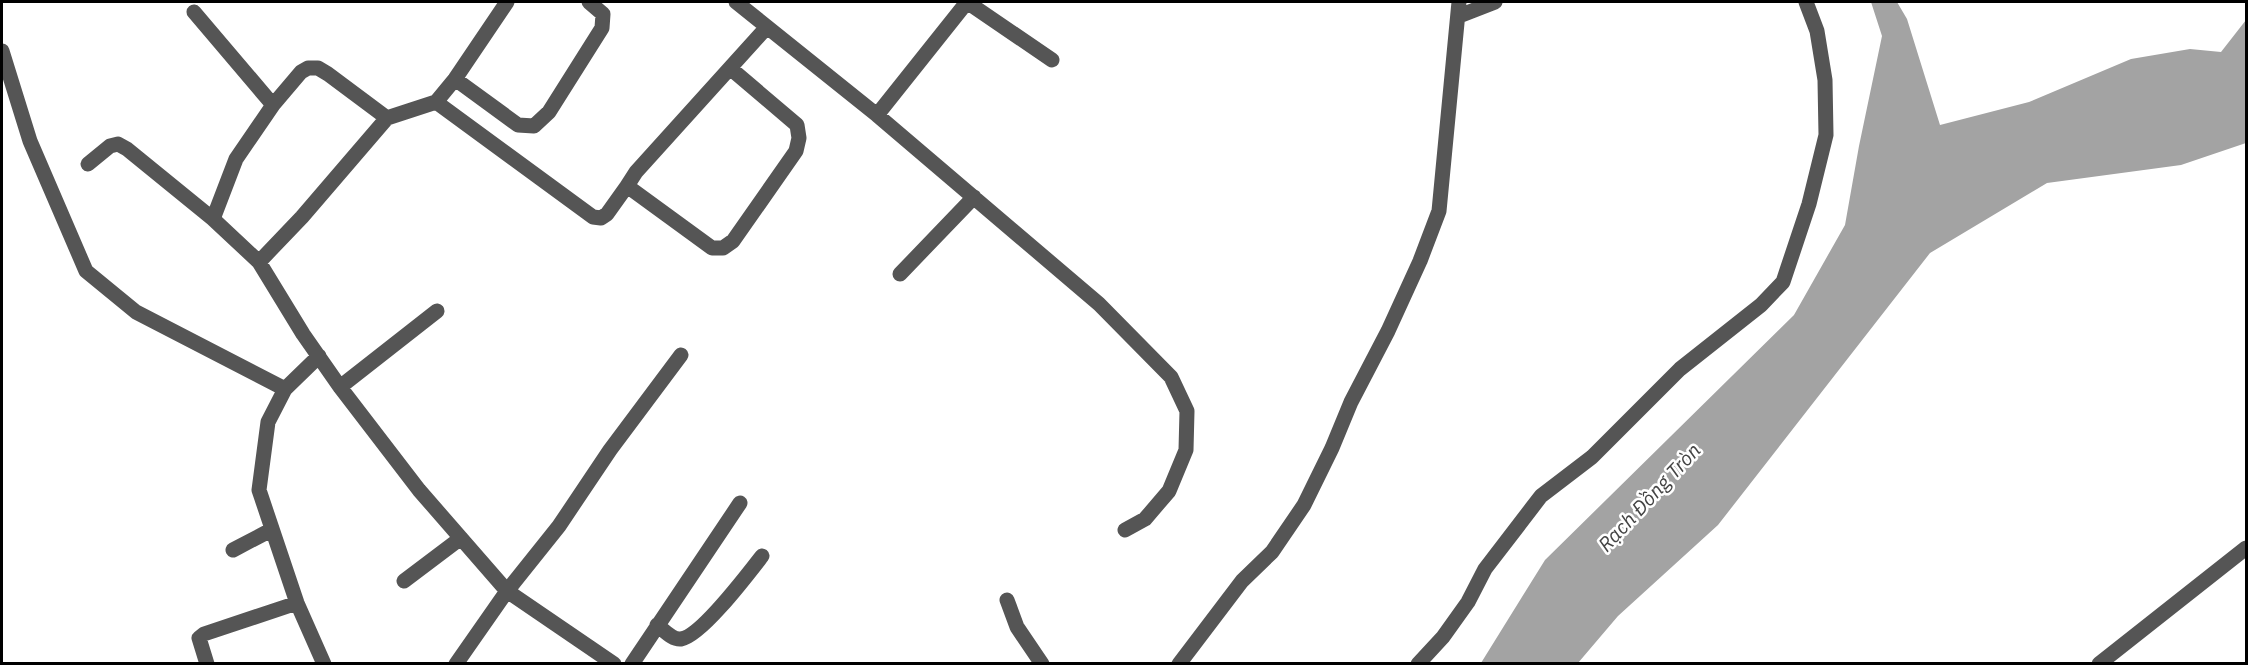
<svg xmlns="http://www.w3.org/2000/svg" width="2248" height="665" viewBox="0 0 2248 665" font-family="'IBM Plex Sans',sans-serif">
<rect width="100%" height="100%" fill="#fff"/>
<!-- water -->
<path fill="#a3a3a3" d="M 1871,2 L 1897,2 L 1907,19 L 1940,125 L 2029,102 L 2131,59 L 2190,49 L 2221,52 L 2246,20 L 2246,143 L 2181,165 L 2047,183 L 1930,253 L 1718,525 L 1618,616 L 1578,663 L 1481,663 L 1545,560 L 1794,315 L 1845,225 L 1859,146 L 1882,36 Z"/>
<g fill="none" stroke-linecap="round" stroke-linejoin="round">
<!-- minor -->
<path stroke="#555" stroke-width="15" d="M 736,2 L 877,115 L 1099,304 L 1171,377 L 1187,411 L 1186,450 L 1169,491 L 1145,519 L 1125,530
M 967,2 L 1052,60
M 194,12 L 273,105
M 1459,16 L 1495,2
M 2,51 L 30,141 L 86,271 L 136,312 L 285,389 L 319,356
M 730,68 L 797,125 L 799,138 L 796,151 L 733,241 L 723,248 L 712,248 L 627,186 L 636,172 L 767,27
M 455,79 L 518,125 L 534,126 L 549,112 L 602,28 L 603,14 L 589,2
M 436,102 L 593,217 L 601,218 L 607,214 L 627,186
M 877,115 L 967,2
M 387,118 L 328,74 L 318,68 L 308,68 L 301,72 L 273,105 L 236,159 L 213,219 L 259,262 L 302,217 L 387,118 L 436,102 L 455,79 L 507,2
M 88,164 L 110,146 L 118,144 L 127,149 L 213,219
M 259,262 L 303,334 L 340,387 L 419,490 L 507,591 L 614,664
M 900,274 L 974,197
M 340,387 L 437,311
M 285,389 L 268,422 L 259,490 L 297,603 L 324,664
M 233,550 L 271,530
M 404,581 L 461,538
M 1007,600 L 1017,627 L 1042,664
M 657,625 C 664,630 672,640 681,639 C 701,636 748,574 762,556
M 207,664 L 199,638 L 204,634 L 297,603
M 456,664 L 507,591 L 559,526 L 610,450 L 681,355
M 632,664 L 740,503
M 1179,664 L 1242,581 L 1272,552 L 1304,505 L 1332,448 L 1351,402 L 1388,331 L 1420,261 L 1439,211 L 1459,2
M 1418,664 L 1443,637 L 1468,602 L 1485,569 L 1541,496 L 1592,457 L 1680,369 L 1761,305 L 1783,282 L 1809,204 L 1826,135 L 1825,80 L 1817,31 L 1806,2
M 2099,664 L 2246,548"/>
</g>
<g text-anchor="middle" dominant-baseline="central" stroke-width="5" stroke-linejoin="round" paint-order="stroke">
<!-- water labels -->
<g font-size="20" font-style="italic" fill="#444" stroke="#fff">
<text transform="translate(1649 497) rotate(-47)">Rạch Đồng Tròn</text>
</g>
</g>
<!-- border -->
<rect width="2248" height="665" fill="none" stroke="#000000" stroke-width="6"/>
</svg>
